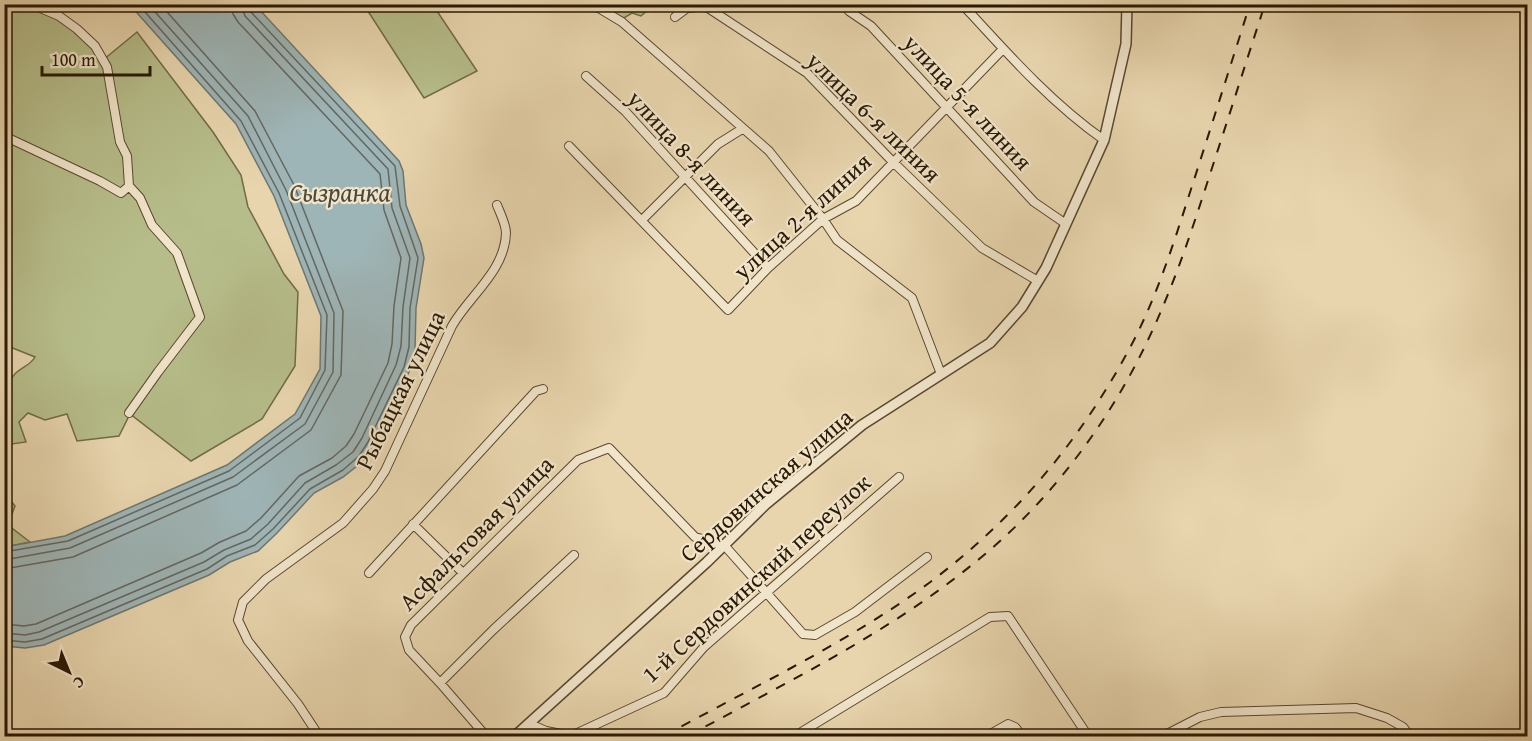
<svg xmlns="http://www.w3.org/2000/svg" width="1532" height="741" viewBox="0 0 1532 741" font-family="'Gentium Book Plus',serif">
<rect width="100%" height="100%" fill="#e8d5ae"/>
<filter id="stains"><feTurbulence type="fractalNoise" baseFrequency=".00333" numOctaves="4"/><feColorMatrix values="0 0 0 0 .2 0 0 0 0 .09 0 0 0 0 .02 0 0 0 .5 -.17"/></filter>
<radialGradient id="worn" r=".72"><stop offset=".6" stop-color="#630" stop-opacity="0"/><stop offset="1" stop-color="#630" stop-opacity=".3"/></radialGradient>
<!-- green -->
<path fill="#b6bd8a" stroke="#706b47" stroke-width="1.5" d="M 5,5 L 31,5 L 77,29 L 103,60 L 137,32 L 213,132 L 241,175 L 248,207 L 284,274 L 298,292 L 295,366 L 262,419 L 191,461 L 130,414 L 119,436 L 77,441 L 67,414 L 45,420 L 28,413 L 19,422 L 26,442 L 5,445 C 5,427 0,389 14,375 C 21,367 30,366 35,357 L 5,345 Z
M 364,5 L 433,5 L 477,71 L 424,98 Z
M 603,5 L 648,5 L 651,7 L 641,16 L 632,13 L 624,18 L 610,12 Z
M 4,492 L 15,506 L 8,525 L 30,542 L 5,547 Z"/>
<!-- water -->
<path fill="#9eb5b7" stroke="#6f776f" stroke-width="1.5" d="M 130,5 L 251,5 L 259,9 L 399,161 L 403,171 L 406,205 L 421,244 L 424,258 L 416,308 L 415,349 L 409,372 L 373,445 L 362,462 L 343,477 L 314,493 L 277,533 L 258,551 L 230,562 L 209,575 L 44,645 L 25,648 L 5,646 L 5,547 L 65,536 L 227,465 L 295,414 L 320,369 L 321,316 L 274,196 L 236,124 Z"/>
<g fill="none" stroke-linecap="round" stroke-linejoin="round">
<!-- shore -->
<path stroke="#64675e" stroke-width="1.5" d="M 4,552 L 68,541 L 229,471 L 300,418 L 325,370 L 327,315 L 279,193 L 241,121 L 138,4
M 4,560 L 70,548 L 233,477 L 305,424 L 333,372 L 334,313 L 286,190 L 248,116 L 148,4
M 4,569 L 73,557 L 237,485 L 311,430 L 341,375 L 343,311 L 294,185 L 255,111 L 160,4
M 4,624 L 24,626 L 36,624 L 201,553 L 220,542 L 246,531 L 261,518 L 299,476 L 332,458 L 346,446 L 354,434 L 388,363 L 392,344 L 394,306 L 401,258 L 384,210 L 380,174 L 238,22 L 233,14 L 232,4
M 4,633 L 25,635 L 39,632 L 204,562 L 224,550 L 251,539 L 268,524 L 305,483 L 336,465 L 353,452 L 362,438 L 396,365 L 401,346 L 403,307 L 410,258 L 392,208 L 388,169 L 245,16 L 241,4
M 4,640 L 25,642 L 42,639 L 207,569 L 227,556 L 255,545 L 273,529 L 310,489 L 343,470 L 359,456 L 368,442 L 404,367 L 409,347 L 410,308 L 418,258 L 400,206 L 395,166 L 250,11 L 249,4"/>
<defs>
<path id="minor" d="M 31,4 L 59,16 L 77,29 L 95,46 L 107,67 L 120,142 L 127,156 L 129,186 L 140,198 L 152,225 L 177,253 L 200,317 L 158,372 L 129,413
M 592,4 L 622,22 L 769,151 L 823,219 L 837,240 L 912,298 L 941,374
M 843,4 L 849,11 L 871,26 L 1034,202 L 1066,224
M 962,4 C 1006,52 1051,103 1104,140
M 675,17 L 687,8 L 705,6 L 807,73 L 892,161 L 982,248 L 1038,281
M 586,76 L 625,111 L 768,268
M 4,136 L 100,181 L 121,193 L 129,186
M 569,146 L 728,310 L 768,268 L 823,219 L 856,201 L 1003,49
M 642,220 L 718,144 L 742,129
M 413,524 L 463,573
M 369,573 L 536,391 L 543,389
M 440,683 L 493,630 L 574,555
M 530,724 L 546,731 L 571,736
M 319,736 L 298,704 L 248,641 L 238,620 L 243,602 L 266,579 L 343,523 L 373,489 L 385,471 L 452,326 C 469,296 505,271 506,233 C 506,224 500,213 497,205
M 486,736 L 440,683 L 409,650 L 405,637 L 411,625 L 578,460 L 609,448 L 695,537 L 724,545 L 803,634 L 815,635 L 855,612 L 927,557
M 571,736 L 664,693 L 704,647 L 899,477
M 795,736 L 990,617 L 1008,616 L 1088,736
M 987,736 L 1008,724 L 1015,727 L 1022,736
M 1163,736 L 1200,717 L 1221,712 L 1356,708 L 1387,718 L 1403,727 L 1410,736"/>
<path id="tertiary" d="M 515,736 L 707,562 L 766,504 L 862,425 L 990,343 L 1022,307 L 1046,268 L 1104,140 L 1126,44 L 1127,4"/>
</defs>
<!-- minor casing -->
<use href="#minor" stroke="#59482e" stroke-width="10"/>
<!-- tertiary casing -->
<use href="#tertiary" stroke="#59482e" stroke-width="12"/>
<!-- minor -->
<use href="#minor" stroke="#f0e4ca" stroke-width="8"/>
<!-- tertiary -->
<use href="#tertiary" stroke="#f0e4ca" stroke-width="9"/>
<!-- rail -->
<path stroke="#291904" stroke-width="2" stroke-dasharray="10 10" stroke-linecap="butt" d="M 664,736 C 751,688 849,642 929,583 C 1017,517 1083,438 1134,340 C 1159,291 1176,236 1193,183 C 1212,124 1231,64 1250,4
M 688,736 C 785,683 887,634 973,564 C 1046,506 1107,426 1147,342 C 1174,286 1193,227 1212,168 C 1230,113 1247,59 1265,4"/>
</g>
<g text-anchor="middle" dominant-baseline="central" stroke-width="4.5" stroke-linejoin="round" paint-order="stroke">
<!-- street labels -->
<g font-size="24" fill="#291904" stroke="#f0e4ca">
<text transform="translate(968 102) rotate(47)">улица 5-я линия</text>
<text transform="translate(874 117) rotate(44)">улица 6-я линия</text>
<text transform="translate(692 158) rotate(47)">улица 8-я линия</text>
<text transform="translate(802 216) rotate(-42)">улица 2-я линия</text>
<text transform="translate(400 390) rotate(-64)">Рыбацкая улица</text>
<text transform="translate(766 485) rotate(-41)">Сердовинская улица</text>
<text transform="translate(476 533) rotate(-45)">Асфальтовая улица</text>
<text transform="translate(756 578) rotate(-42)">1-й Сердовинский переулок</text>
</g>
<!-- water labels -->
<g font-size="26" font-style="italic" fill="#4c483a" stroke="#f0e4ca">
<text x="340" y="191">Сызранка</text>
</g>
</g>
<!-- margin -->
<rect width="1532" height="741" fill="none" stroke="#e8d5ae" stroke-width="24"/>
<rect x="6" y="6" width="1520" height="729" fill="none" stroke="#291904" stroke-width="3"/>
<rect x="12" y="12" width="1508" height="717" fill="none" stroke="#291904" stroke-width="1.5"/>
<!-- north arrow -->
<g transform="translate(69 672) rotate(137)" stroke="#f0e4ca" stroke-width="4.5" paint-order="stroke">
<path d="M0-4.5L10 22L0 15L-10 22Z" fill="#291904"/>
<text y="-9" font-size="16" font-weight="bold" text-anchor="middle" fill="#291904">С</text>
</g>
<!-- scale -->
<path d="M42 66v9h108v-9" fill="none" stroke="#291904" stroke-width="3"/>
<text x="51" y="66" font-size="18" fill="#291904" stroke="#f0e4ca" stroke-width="4.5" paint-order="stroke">100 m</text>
<rect width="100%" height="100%" filter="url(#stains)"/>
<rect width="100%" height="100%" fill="url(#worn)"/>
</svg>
